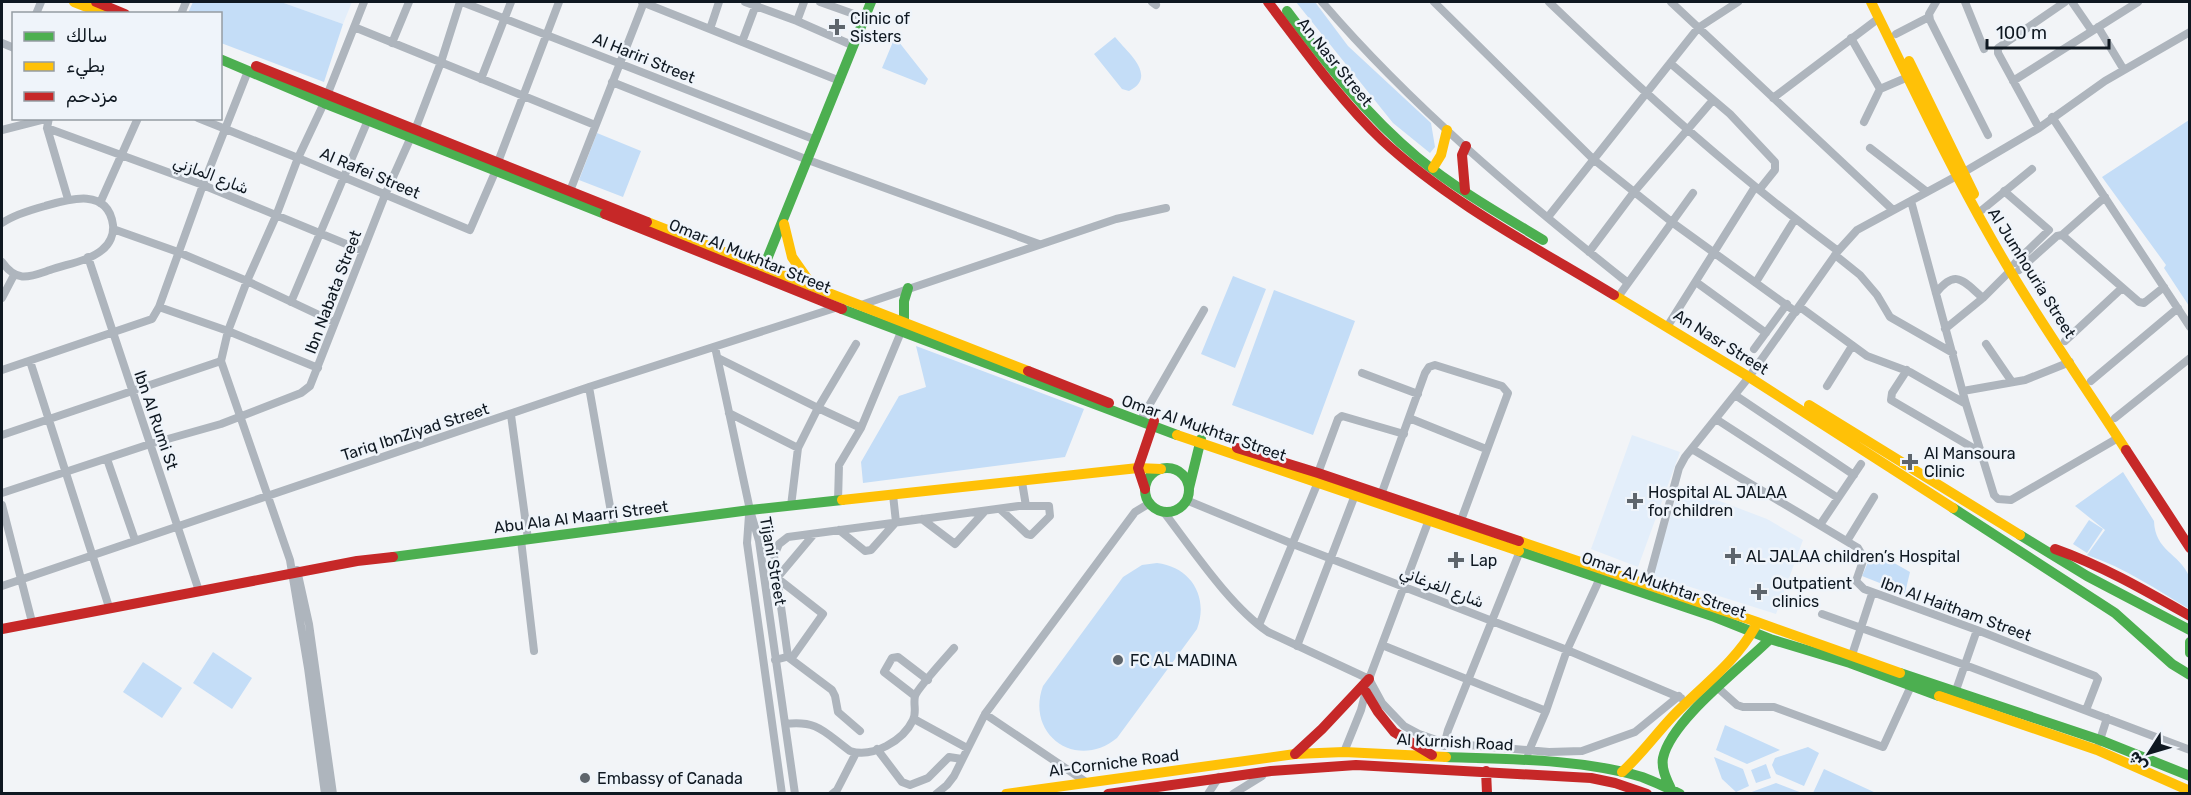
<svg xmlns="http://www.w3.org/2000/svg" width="2191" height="795" viewBox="0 0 2191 795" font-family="Rubik,'Noto Sans Arabic',sans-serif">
<rect width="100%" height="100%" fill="#f2f4f7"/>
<!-- built -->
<path fill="#e3eefa" d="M 281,2 L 352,2 L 343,24 Z
M 1632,435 L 1680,452 L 1638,567 L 1591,549 Z
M 1680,486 L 1767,519 L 1803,540 L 1776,614 L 1652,575 Z"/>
<!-- green -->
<path fill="#c4ddf7" d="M 193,2 L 281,2 L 343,24 L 324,82 L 221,43 L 220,14 L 188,13 Z
M 1296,2 L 1315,2 L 1348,46 L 1431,123 L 1435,147 L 1430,153 L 1393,123 Z
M 895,37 L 928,79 L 925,85 L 882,68 Z
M 1115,37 C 1128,53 1158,76 1129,91 L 1122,89 L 1094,54 Z
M 2189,120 L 2189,306 L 2164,268 L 2166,265 L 2102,177 Z
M 597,133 L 641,151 L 623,197 L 579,180 Z
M 1233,276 L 1266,289 L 1235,368 L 1201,354 Z
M 1274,290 L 1355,321 L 1313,435 L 1232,405 Z
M 916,346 L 1084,409 L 1065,457 L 863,483 L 861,462 L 899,396 L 926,387 Z
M 2123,472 L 2154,521 C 2155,551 2179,553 2189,576 C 2191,584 2189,599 2189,609 C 2156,589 2125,568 2087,555 L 2105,530 L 2075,506 Z
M 2089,520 L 2103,529 L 2087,553 L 2073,544 Z
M 1873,551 L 1910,572 L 1905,593 L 1862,576 Z
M 1157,563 C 1191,567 1209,597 1197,629 L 1117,738 C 1077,771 1025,735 1043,686 L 1123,577 L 1142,565 Z
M 213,652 L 252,678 L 232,709 L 193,683 Z
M 143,662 L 182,688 L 162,718 L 123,692 Z
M 1725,725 L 1780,750 L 1747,764 L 1716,750 Z
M 1808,747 L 1819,753 L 1804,786 L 1776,774 L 1772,765 L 1775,758 Z
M 1714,757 L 1743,769 L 1749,786 L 1736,792 L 1722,779 Z
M 1766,764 L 1771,778 L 1756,783 L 1751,770 Z
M 1824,769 L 1876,793 L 1813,793 Z
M 1776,783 L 1802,793 L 1749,793 Z"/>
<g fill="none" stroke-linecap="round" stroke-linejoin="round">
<!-- street -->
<path stroke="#aeb5bd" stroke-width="8" d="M 462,2 L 816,140
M 642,2 L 840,81
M 745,2 L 797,21 L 854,46
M 820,2 L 865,18
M 1152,2 L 1156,5
M 1322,2 C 1412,107 1520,197 1628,283
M 1434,2 L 1593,159 L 1673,223 L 1796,312
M 1549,2 C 1641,90 1735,175 1838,251
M 1671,2 L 1893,210
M 1936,2 L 1929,14 L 1930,20 L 1988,135
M 1965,2 L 1984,49
M 2072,2 L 2092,31
M 36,14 L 41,2
M 181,14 L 186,2
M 797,21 L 804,2
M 354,27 L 595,125
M 2098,27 L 2124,70
M 710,29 L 719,2
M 1896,34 L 1929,17
M 1851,38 L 1880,89
M 742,42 L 757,2
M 2,43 L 14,48
M 392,43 L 409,2
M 1670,63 L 1730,114 L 1775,162 L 1775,170 L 1759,190
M 481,79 L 511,2
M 2013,81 L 2138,2
M 612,82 L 808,160 L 1039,244
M 1773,98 L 1879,18
M 2052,117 L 2190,327
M 49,118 L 47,128 L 68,199
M 198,118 L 298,158 L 470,230 L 496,170
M 1864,122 L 1880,89 L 1908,77
M 47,128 L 203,185 L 363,251
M 2039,128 L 1998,53 L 1998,48 L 2065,2
M 2,130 L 45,119
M 415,130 L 441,62 L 460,2
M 1870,148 L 1927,192
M 498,162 L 559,2
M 2004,191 L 2049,230 L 2015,263
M 568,196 L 644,2
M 1911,201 L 1966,404 L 1994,495 L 1998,499 L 2011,500 L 2118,438
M 100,203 L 138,118
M 1982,210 L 2032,169
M 1548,217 L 1698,28 L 1738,2
M 2,223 C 14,215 30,210 45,206 C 69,199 108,187 113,225 C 114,234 110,244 102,250 C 89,261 67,264 50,270 C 29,277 17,283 2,262
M 113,229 L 178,252 L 247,281 L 334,322
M 2062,235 L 2105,197
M 1589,252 L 1634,192 L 1713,100
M 1835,255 L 1860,275 L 1877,295 L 1890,317 L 1953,353
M 88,257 L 199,591
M 2019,270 L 2057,236 L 2062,235 L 2139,302 L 2144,303 L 2164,287
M 1696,282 L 1766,333
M 1756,282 L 1795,219
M 1936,293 C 1956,268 1963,281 1983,298
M 1618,297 L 1693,193
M 2,298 L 14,275
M 291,302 L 368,120
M 861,305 L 1116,219 L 1166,208
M 159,307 L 228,331 L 318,368
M 1800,307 L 1867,356 L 1910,372 L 1966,404
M 1667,327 L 1755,187
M 1945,329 L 1983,298 L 2010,271
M 2065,341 L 2122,288
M 1986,344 L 2012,382
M 715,347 L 750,510 L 759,541 L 795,794
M 1754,349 L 1787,304
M 718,358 L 818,408 L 798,448 L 791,506
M 30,361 L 109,607
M 2,370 L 152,319 L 159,307 L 203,185 L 248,71
M 1907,370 L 1892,393 L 1891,400 L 1980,452
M 1362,373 L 1418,394
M 2091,381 L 2178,308
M 1827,386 L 1852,346
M 589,387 L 614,529
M 1963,391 L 2025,380 L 2070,362
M 1735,395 L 1854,475
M 729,413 L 798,448
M 511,415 L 528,539
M 1143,416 L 1204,310
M 1409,418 L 1486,449
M 2115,418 L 2190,358
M 1716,419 L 1838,498
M 861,428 L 901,332
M 2,435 L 221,361
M 1692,449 L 1858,548 L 1864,558 L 1856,581 L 1864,589 L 1977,630 L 2095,676 L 2098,679 L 2086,710
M 107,459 L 135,540
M 1318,473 L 1338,419 L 1342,416 L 1404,434
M 1022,482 L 1026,506
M 2,493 L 150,444 L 221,424 L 301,393 L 310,386 L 385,195 L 411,137
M 1381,495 L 1425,373 L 1429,367 L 1435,365 L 1502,386 L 1508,393 L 1460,523
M 1186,500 L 1293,544 L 1567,650 L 1681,698
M 838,501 L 839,465 L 861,428 L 818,408 L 856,344
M 2,505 L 32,622
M 1163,511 C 1193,550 1229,605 1268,632 L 1369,679 L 1382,703 L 1404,726 L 1419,734 L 1445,743 L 1549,752 L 1582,751 L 1635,732 L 1679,696
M 749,515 L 747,543 L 782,794
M 922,519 L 955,544 L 985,511
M 1820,525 L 1861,464
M 839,530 L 865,551 L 871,550 L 896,522 L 893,495
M 521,540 L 534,651
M 1847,541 L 1874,497
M 297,570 L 309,624 L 333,794
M 2,586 L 589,387 L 838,307
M 1647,586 L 1679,468 L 1685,457 L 1749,377 L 1838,251 L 1857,230 L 1964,172 L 2039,128 L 2105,81 L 2190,32
M 1822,614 L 1965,665 L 2190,750
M 1259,625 L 1318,482
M 1382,645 L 1546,711
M 1297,646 L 1355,495
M 1851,658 L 1872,594
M 775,660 L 794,655 L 823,614 L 777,578 L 814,534
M 1718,688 L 1737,705 L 1743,707 L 1774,707 L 1883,747 L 1911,686
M 1955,693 L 1977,630
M 915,696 L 884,672 L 892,658 L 898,657 L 928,680
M 985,714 L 1086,782
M 914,719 L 967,748
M 785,724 C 818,720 824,732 850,751 C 873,758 903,741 913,720 C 917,712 913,704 915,696 C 917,689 947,656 954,648
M 860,731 L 838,712 L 835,696 L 832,690 L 788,657 L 774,556 L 779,544 L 788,537 L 1019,506 L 1049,506 L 1050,516 L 1031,535 L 1027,534 L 1000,509
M 2099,743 L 2107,718
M 1444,746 L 1448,730 L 1520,551
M 877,749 L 902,782 L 910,785 L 928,778 L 949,757 L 962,759
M 1344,752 L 1361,710 L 1369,679 L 1430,517
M 1528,753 L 1546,711 L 1567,650 L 1600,578
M 325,794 L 308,668 L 290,560 L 221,361 L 228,331 L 247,281 L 276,216 L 298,158 L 324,103 L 364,2
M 832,794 L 837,790 L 856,753
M 936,794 L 947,785 L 954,776 L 985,714 L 1135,512 L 1150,503
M 1208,794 L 1219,777
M 1233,794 L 1262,776"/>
<!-- fast -->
<path stroke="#4caf50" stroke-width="10" d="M 1287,11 C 1326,63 1367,116 1417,157 C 1456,189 1500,214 1543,240
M 220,59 L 324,103 L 605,214
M 761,274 L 871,2
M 842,309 L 1177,435
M 904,321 L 904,301 L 908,288
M1145 490a22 22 0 1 1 44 0a22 22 0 1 1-44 0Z
M 1189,488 L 1201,439
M 1953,508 L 2115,613 L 2172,664 L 2190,675
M 2020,535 L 2087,576 L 2190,630
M 1519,551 L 1715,617 L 1770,639 L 1850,663 L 1939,696
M 393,557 L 750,510 L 842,500
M 2190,642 L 2190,653
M 1900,673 L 2100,740 L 2190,776
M 1446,757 C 1506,759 1584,759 1642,777 C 1655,782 1668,788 1680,794
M 1671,789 C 1667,780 1661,769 1663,758 C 1671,720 1742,667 1770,639"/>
<!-- slow -->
<path stroke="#ffc107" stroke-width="10" d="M 74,2 L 105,14
M 1871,2 C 1910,81 1947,161 1991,238 C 2032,311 2081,380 2126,450
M 1909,61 L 1974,194
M 1433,168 L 1441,155 L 1447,130
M 647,222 L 1028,371
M 784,224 L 792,257 L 811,284
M 1614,295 L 1749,377 L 1953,508
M 1809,405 L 2020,535
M 1177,435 L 1519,551
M 842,500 L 1138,468 L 1161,469
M 1519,541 L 1757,622 L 1900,673
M 1939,696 L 2097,750 L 2190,791
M 1622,772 C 1641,755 1655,735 1673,716 C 1701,687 1735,663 1755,627
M 1006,794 L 1295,754 L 1344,752 L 1446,757"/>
<!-- jam -->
<path stroke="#c62828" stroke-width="10" d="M 96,2 L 125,14
M 1268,2 C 1304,49 1339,99 1382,140 C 1450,203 1535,247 1614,295
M 256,66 L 647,222
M 1465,190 L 1462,155 L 1466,146
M 605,214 L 842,309
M 1028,371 L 1109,403
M 1237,448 L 1318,473 L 1519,541
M 2126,450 L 2190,548
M 1145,489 L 1138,468 L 1154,421
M 2055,549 C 2103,566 2146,591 2190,616
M 2,629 L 357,561 L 393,557
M 1366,692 L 1378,712 L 1394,732 L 1432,755
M 1295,754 L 1322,729 L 1369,679
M 1486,771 L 1487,793
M 1108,794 L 1271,771 L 1356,765 L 1591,778 L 1615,783 L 1647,794"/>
</g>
<!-- markers -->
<g fill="#5e656c" stroke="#eff4fa" stroke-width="2">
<path d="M834 18h6v6h6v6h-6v6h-6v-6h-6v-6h6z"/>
<path d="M1907 453h6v6h6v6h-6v6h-6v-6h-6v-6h6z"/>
<path d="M1632 492h6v6h6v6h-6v6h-6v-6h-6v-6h6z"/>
<path d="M1730 547h6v6h6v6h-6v6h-6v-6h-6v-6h6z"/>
<path d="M1453 551h6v6h6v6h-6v6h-6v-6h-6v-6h6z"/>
<path d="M1756 583h6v6h6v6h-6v6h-6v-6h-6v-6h6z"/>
<circle cx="1118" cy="660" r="6"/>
<circle cx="585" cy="778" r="6"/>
</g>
<g text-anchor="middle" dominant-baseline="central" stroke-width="5" stroke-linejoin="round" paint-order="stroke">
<!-- poi labels -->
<g font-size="16" fill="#0f1821" stroke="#eff4fa" text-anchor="start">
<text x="850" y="18">Clinic of<tspan x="850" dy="18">Sisters</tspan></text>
<text x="1924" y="453">Al Mansoura<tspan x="1924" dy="18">Clinic</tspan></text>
<text x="1648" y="492">Hospital AL JALAA<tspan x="1648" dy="18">for children</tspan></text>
<text x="1746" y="556">AL JALAA children’s Hospital</text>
<text x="1470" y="560">Lap</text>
<text x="1772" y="583">Outpatient<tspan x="1772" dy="18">clinics</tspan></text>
<text x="1130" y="660">FC AL MADINA</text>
<text x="597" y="778">Embassy of Canada</text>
</g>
<!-- street labels -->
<g font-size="16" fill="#0f1821" stroke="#eff4fa">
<text transform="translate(644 58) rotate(22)">Al Hariri Street</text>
<text transform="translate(1335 62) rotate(51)">An Nasr Street</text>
<text transform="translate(370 173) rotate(23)">Al Rafei Street</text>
<text transform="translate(211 175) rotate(21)">شارع المازني</text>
<text transform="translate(750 256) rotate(22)">Omar Al Mukhtar Street</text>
<text transform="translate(2032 273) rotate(58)">Al Jumhouria Street</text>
<text transform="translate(333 292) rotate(-69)">Ibn Nabata Street</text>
<text transform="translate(1721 342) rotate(32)">An Nasr Street</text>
<text transform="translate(156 420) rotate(71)">Ibn Al Rumi St</text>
<text transform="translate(1204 428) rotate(19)">Omar Al Mukhtar Street</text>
<text transform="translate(415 432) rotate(-18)">Tariq IbnZiyad Street</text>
<text transform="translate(581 517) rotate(-7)">Abu Ala Al Maarri Street</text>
<text transform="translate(773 561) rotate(80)">Tijani Street</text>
<text transform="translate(1664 585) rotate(19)">Omar Al Mukhtar Street</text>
<text transform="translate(1442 587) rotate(21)">شارع الفرغاني</text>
<text transform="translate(1956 609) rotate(20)">Ibn Al Haitham Street</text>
<text transform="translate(1455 742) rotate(3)">Al Kurnish Road</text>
<text transform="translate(1114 763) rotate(-7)">Al-Corniche Road</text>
</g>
</g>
<!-- border -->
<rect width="2191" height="795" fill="none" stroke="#0f1821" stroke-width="6"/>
<!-- legend -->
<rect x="12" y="12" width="210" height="108" fill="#eff4fa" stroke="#959ca3" stroke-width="1.5"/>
<rect x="24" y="32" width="30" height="9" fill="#4caf50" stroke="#959ca3" stroke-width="1.5"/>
<text x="66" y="42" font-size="18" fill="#0f1821">سالك</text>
<rect x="24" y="62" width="30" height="9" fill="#ffc107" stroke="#959ca3" stroke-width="1.5"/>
<text x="66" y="72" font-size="18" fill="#0f1821">بطيء</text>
<rect x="24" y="92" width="30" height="9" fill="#c62828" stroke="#959ca3" stroke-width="1.5"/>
<text x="66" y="102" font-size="18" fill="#0f1821">مزدحم</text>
<!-- north arrow -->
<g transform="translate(2149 753) rotate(233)" stroke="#eff4fa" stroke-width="4.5" paint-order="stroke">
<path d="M0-4.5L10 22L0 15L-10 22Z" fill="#0f1821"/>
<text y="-9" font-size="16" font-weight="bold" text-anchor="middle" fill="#0f1821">ش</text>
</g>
<!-- scale -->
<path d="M1987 39v9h122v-9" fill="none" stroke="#0f1821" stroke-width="3"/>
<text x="1996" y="39" font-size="18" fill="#0f1821" stroke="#eff4fa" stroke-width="4.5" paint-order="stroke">100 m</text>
</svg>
